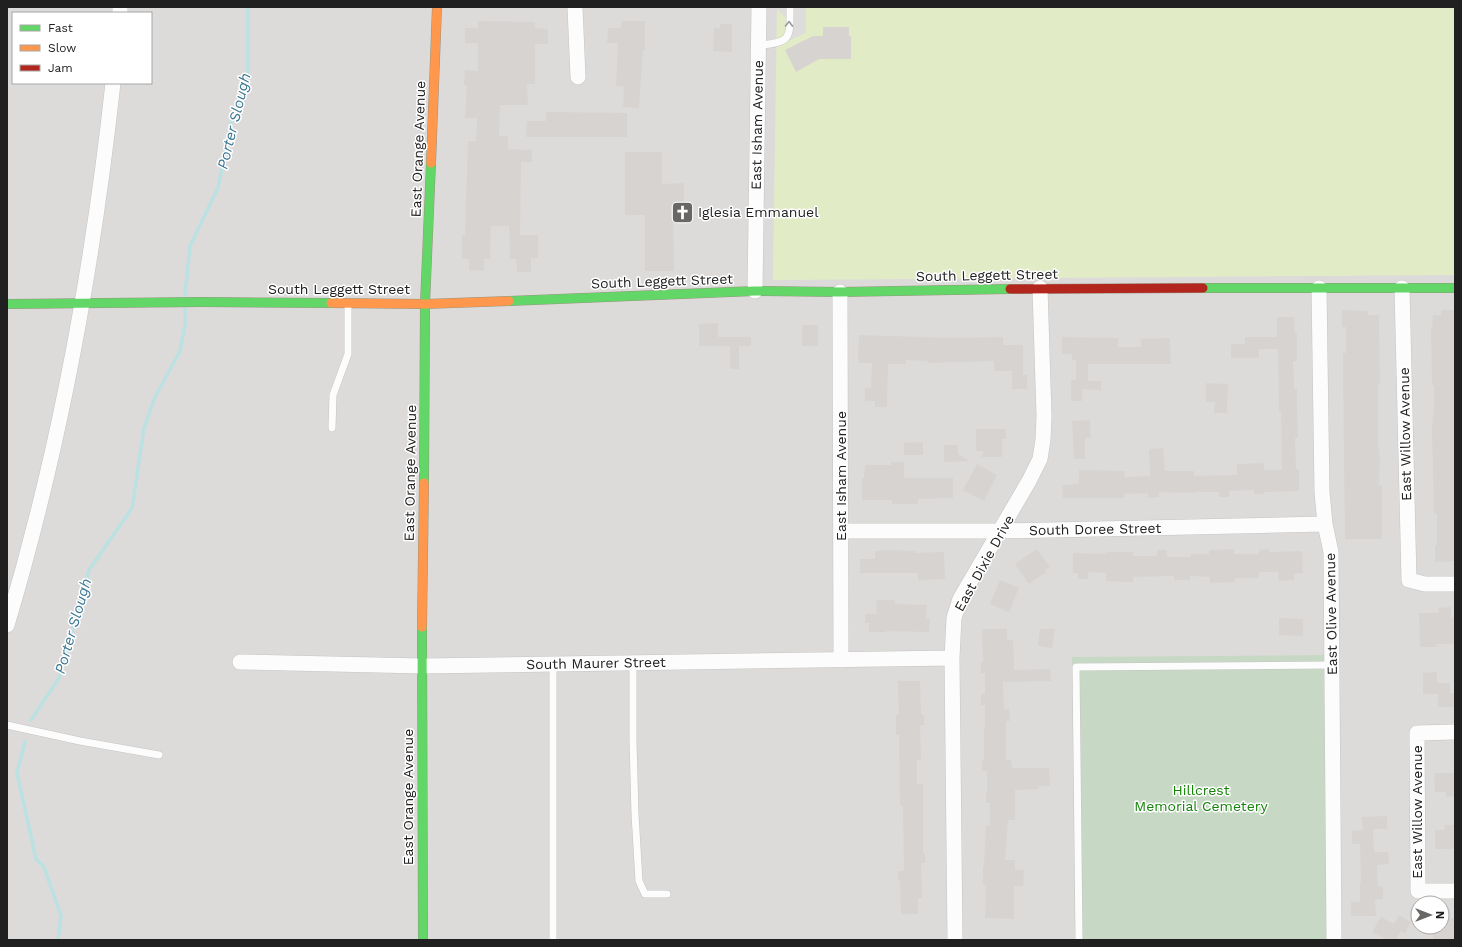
<svg xmlns="http://www.w3.org/2000/svg" width="1462" height="947" viewBox="0 0 1462 947" font-family="'Work Sans',sans-serif">
<rect width="100%" height="100%" fill="#eeebe9"/>
<!-- residential -->
<path fill="#dddbda" fill-rule="evenodd" d="M 7,7 L 1455,7 L 1455,940 L 7,940 ZM 13,13 L 151,13 L 151,83 L 13,83 ZM 1418,903 L 1442,903 L 1442,927 L 1418,927 Z"/>
<!-- grass -->
<path fill="#e1ecc7" d="M 777,7 L 1455,7 L 1455,275 L 773,280 Z"/>
<!-- cemetery -->
<path fill="#c7d9c4" d="M 1326,655 L 1330,940 L 1075,940 L 1072,657 Z"/>
<!-- parking -->
<path fill="#dedddc" d="M 775,7 L 806,7 L 806,33 L 786,42 L 786,18 Z"/>
<g fill="none" stroke-linecap="round" stroke-linejoin="round">
<!-- stream -->
<path stroke="#bbe1e2" stroke-width="3.5" d="M 185,295 L 190,246 L 218,188 L 231,123 L 241,106 L 248,78 L 248,7
M 31,720 L 59,678 L 89,570 L 132,508 L 144,428 L 155,397 L 180,351 L 185,325 L 185,309
M 25,742 L 17,773 L 36,859 L 44,867 L 61,916 L 58,940"/>
</g>
<!-- building -->
<path fill="#d7d3d1" d="M 478,21 L 535,22 L 535,28 L 548,29 L 548,44 L 535,44 L 535,84 L 527,84 L 528,105 L 500,105 L 499,136 L 508,136 L 508,149 L 532,150 L 532,162 L 521,162 L 520,235 L 538,235 L 538,258 L 531,258 L 531,272 L 517,272 L 516,259 L 510,259 L 509,226 L 491,226 L 490,259 L 484,259 L 484,271 L 469,270 L 469,259 L 462,259 L 462,235 L 465,235 L 468,141 L 476,141 L 477,118 L 465,118 L 467,85 L 464,85 L 465,70 L 478,71 L 478,43 L 465,43 L 465,28 L 478,28 Z
M 622,21 L 645,21 L 645,50 L 643,50 L 639,108 L 623,107 L 624,87 L 616,86 L 618,43 L 607,43 L 608,28 L 621,28 Z
M 720,24 L 732,24 L 732,52 L 713,51 L 714,28 L 720,28 Z
M 823,27 L 849,27 L 849,36 L 851,36 L 851,59 L 819,59 L 796,72 L 785,50 L 813,36 L 823,36 Z
M 546,112 L 627,113 L 627,137 L 526,137 L 527,121 L 546,121 Z
M 625,152 L 662,152 L 662,184 L 684,183 L 684,205 L 673,205 L 674,271 L 645,271 L 645,215 L 625,215 Z
M 1342,310 L 1368,311 L 1368,315 L 1379,315 L 1380,384 L 1378,384 L 1378,442 L 1380,458 L 1379,485 L 1382,485 L 1382,539 L 1345,539 L 1343,372 L 1343,353 L 1346,353 L 1346,327 L 1342,327 Z
M 1441,310 L 1455,310 L 1455,561 L 1435,562 L 1435,545 L 1437,545 L 1437,514 L 1434,514 L 1432,430 L 1433,415 L 1434,415 L 1434,385 L 1432,385 L 1431,329 L 1432,329 L 1433,315 L 1441,315 Z
M 1277,317 L 1294,317 L 1295,334 L 1297,334 L 1297,361 L 1293,361 L 1294,389 L 1297,389 L 1297,410 L 1298,438 L 1295,438 L 1296,470 L 1299,469 L 1299,491 L 1264,492 L 1264,494 L 1254,494 L 1254,490 L 1229,491 L 1229,497 L 1219,497 L 1219,492 L 1194,492 L 1194,493 L 1159,492 L 1159,497 L 1148,498 L 1148,493 L 1124,494 L 1124,498 L 1063,498 L 1062,485 L 1079,484 L 1079,470 L 1125,471 L 1124,477 L 1150,476 L 1149,449 L 1163,448 L 1165,471 L 1194,471 L 1194,476 L 1237,475 L 1237,464 L 1264,463 L 1264,470 L 1282,470 L 1281,411 L 1279,411 L 1278,349 L 1259,349 L 1259,358 L 1231,358 L 1231,344 L 1245,344 L 1245,337 L 1277,337 Z
M 718,323 L 718,337 L 751,337 L 751,346 L 739,346 L 739,369 L 730,369 L 730,346 L 699,346 L 699,324 Z
M 802,325 L 818,325 L 818,346 L 802,346 Z
M 859,335 L 953,338 L 1003,337 L 1003,345 L 1023,345 L 1023,375 L 1027,375 L 1027,389 L 1012,389 L 1012,371 L 994,371 L 994,361 L 928,363 L 928,361 L 906,360 L 906,364 L 888,364 L 887,407 L 875,407 L 875,401 L 865,401 L 865,388 L 871,388 L 872,363 L 858,363 Z
M 1062,337 L 1118,338 L 1118,347 L 1141,347 L 1141,339 L 1170,338 L 1171,364 L 1088,364 L 1088,381 L 1101,381 L 1101,390 L 1082,389 L 1082,401 L 1071,401 L 1071,380 L 1076,380 L 1076,360 L 1072,360 L 1072,354 L 1062,354 Z
M 1206,383 L 1228,384 L 1227,413 L 1214,413 L 1215,402 L 1206,402 Z
M 1090,420 L 1091,438 L 1085,438 L 1085,459 L 1074,459 L 1072,421 Z
M 976,429 L 1006,429 L 1006,439 L 1002,439 L 1002,457 L 981,457 L 984,451 L 976,451 Z
M 923,442 L 923,455 L 904,455 L 904,443 Z
M 944,445 L 958,445 L 958,454 L 970,461 L 944,462 Z
M 891,462 L 904,462 L 904,478 L 953,478 L 953,498 L 918,499 L 918,504 L 892,504 L 892,500 L 862,500 L 862,478 L 864,478 L 865,465 L 891,465 Z
M 977,464 L 997,475 L 984,501 L 963,490 Z
M 1037,549 L 1050,567 L 1045,570 L 1046,572 L 1029,584 L 1015,564 Z
M 1234,549 L 1234,554 L 1259,554 L 1259,550 L 1269,549 L 1269,552 L 1302,551 L 1303,573 L 1294,574 L 1294,580 L 1279,581 L 1278,572 L 1259,572 L 1259,578 L 1235,578 L 1235,582 L 1210,583 L 1210,577 L 1190,576 L 1190,580 L 1174,580 L 1174,576 L 1133,577 L 1133,582 L 1106,581 L 1106,573 L 1088,572 L 1088,579 L 1078,579 L 1078,573 L 1073,573 L 1073,553 L 1107,554 L 1107,552 L 1133,552 L 1133,556 L 1157,556 L 1157,550 L 1167,550 L 1167,557 L 1191,557 L 1191,554 L 1209,554 L 1209,550 Z
M 889,550 L 915,551 L 915,553 L 944,552 L 945,579 L 918,580 L 918,573 L 860,573 L 860,559 L 875,559 L 875,551 Z
M 1000,580 L 1019,588 L 1009,612 L 990,604 Z
M 876,600 L 895,600 L 895,604 L 927,605 L 926,619 L 930,619 L 929,632 L 886,631 L 886,632 L 869,632 L 869,623 L 865,623 L 865,614 L 877,614 Z
M 1451,607 L 1451,618 L 1455,618 L 1455,644 L 1436,644 L 1437,647 L 1420,647 L 1419,613 L 1439,613 L 1438,608 Z
M 1279,618 L 1303,619 L 1303,636 L 1279,635 Z
M 982,629 L 1007,629 L 1007,640 L 1013,640 L 1014,670 L 1050,669 L 1051,681 L 1003,682 L 1004,709 L 1009,709 L 1010,721 L 1006,721 L 1006,760 L 1011,760 L 1012,768 L 1049,768 L 1050,786 L 1038,786 L 1038,789 L 1015,790 L 1015,820 L 1008,820 L 1005,860 L 1015,860 L 1015,870 L 1024,870 L 1023,886 L 1014,886 L 1014,919 L 985,918 L 986,885 L 983,885 L 983,866 L 984,866 L 986,826 L 990,826 L 990,803 L 986,803 L 986,794 L 987,794 L 987,771 L 982,771 L 982,761 L 984,760 L 984,728 L 985,728 L 985,705 L 981,705 L 981,694 L 985,694 L 985,673 L 981,673 L 981,662 L 983,662 Z
M 1040,629 L 1055,629 L 1052,648 L 1038,646 Z
M 1437,672 L 1437,683 L 1450,683 L 1450,693 L 1455,693 L 1455,707 L 1438,707 L 1438,694 L 1423,694 L 1423,673 Z
M 898,681 L 920,681 L 921,715 L 924,715 L 924,725 L 920,725 L 921,760 L 917,760 L 917,784 L 923,784 L 923,853 L 925,853 L 925,863 L 921,863 L 922,898 L 918,898 L 918,914 L 901,914 L 900,880 L 898,880 L 898,871 L 904,871 L 903,806 L 900,806 L 899,735 L 896,735 L 896,715 L 899,715 Z
M 1434,773 L 1455,773 L 1455,796 L 1446,797 L 1446,792 L 1435,792 Z
M 1387,816 L 1387,829 L 1373,829 L 1374,852 L 1388,852 L 1389,864 L 1377,865 L 1378,886 L 1383,886 L 1383,899 L 1375,899 L 1376,916 L 1351,916 L 1351,902 L 1360,902 L 1360,882 L 1361,882 L 1360,844 L 1352,844 L 1352,831 L 1363,830 L 1362,817 Z
M 1444,825 L 1455,825 L 1455,849 L 1435,849 L 1435,830 L 1445,830 Z
M 1399,915 L 1411,922 L 1405,933 L 1401,931 L 1396,940 L 1387,940 L 1372,932 L 1381,917 L 1394,924 Z
M 1442,918 L 1455,918 L 1455,940 L 1433,940 L 1433,927 L 1442,927 Z"/>
<g fill="none" stroke-linecap="round" stroke-linejoin="round">
<defs>
<path id="lane" d="M 758,45 C 792,43 790,38 790,7
M 332,428 L 333,395 L 348,354 L 348,306
M 633,663 L 633,741 L 635,814 L 639,881 L 645,894 L 667,894
M 7,725 L 80,741 L 159,755
M 553,940 L 553,664
M 1079,940 L 1076,667 L 1332,665"/>
<path id="street" d="M 575,7 L 578,77
M 120,13 L 120,7
M 1319,288 L 1322,492 L 1325,524 L 1331,552 L 1334,940
M 1402,288 L 1409,580 L 1425,584 L 1455,584
M 755,291 L 759,7
M 840,292 L 841,660
M 841,531 L 1000,531 L 1325,524
M 7,625 C 60,448 93,266 113,83
M 240,662 L 422,666 L 952,658
M 1455,732 L 1417,733 L 1418,891 L 1455,891
M 955,940 L 952,658 L 954,618 L 960,599 L 1029,481 L 1040,459 L 1043,440 L 1044,416 L 1040,288"/>
<path id="fast" d="M 1203,288 L 1455,288
M 509,301 L 755,291 L 840,292 L 1010,289
M 7,304 L 201,302 L 331,303
M 424,483 L 425,304 L 431,163
M 422,627 L 423,940"/>
<path id="slow" d="M 431,163 L 437,7
M 331,303 L 425,304 L 509,301
M 422,627 L 424,483"/>
<path id="jam" d="M 1010,289 L 1203,288"/>
</defs>
<!-- lane casing -->
<use href="#lane" stroke="#c5c4c3" stroke-width="8"/>
<!-- street casing -->
<use href="#street" stroke="#c5c4c3" stroke-width="16"/>
<!-- fast casing -->
<use href="#fast" stroke="#999680" stroke-width="10"/>
<!-- slow casing -->
<use href="#slow" stroke="#999680" stroke-width="10"/>
<!-- jam casing -->
<use href="#jam" stroke="#999680" stroke-width="10"/>
<!-- lane -->
<use href="#lane" stroke="#fcfcfc" stroke-width="7"/>
<!-- street -->
<use href="#street" stroke="#fcfcfc" stroke-width="15"/>
<!-- fast -->
<use href="#fast" stroke="#63d668" stroke-width="9"/>
<!-- slow -->
<use href="#slow" stroke="#ff974d" stroke-width="9"/>
<!-- jam -->
<use href="#jam" stroke="#b3261e" stroke-width="9"/>
</g>
<!-- one-way arrows -->
<defs><path id="oneway-chevron" d="M-2-3.5L2.5 0L-2 3.5" fill="none" stroke-width="1.6" stroke-linecap="round" stroke-linejoin="round"/></defs>
<use stroke="#999" href="#oneway-chevron" transform="translate(789 24) rotate(-89)"/>
<!-- icons -->
<defs>
<symbol id="church-square" viewBox="-11 -11 22 22"><rect x="-9" y="-9" width="18" height="18" rx="4" fill="#686766" stroke="#fff"/><path d="M-1.2-6h2.4v3.5h3.3v2.4h-3.3V6h-2.4V-.1h-3.3v-2.4h3.3Z" fill="#fff"/></symbol>
</defs>
<g fill-rule="evenodd">
<use href="#church-square" x="670" y="200" width="25" height="25"/>
</g>
<g text-anchor="middle" dominant-baseline="central" stroke-width="3" stroke-linejoin="round" paint-order="stroke">
<!-- street labels -->
<g font-size="14" fill="#202020" stroke="#fff">
<text transform="translate(757 125) rotate(-89)">East Isham Avenue</text>
<text transform="translate(418 149) rotate(-88)">East Orange Avenue</text>
<text transform="translate(987 275) rotate(-1)">South Leggett Street</text>
<text transform="translate(662 281) rotate(-2)">South Leggett Street</text>
<text x="339" y="289">South Leggett Street</text>
<text transform="translate(1405 434) rotate(-91)">East Willow Avenue</text>
<text transform="translate(410 473) rotate(-89)">East Orange Avenue</text>
<text transform="translate(841 476) rotate(-90)">East Isham Avenue</text>
<text transform="translate(1095 529) rotate(-1)">South Doree Street</text>
<text transform="translate(984 563) rotate(-61)">East Dixie Drive</text>
<text transform="translate(1331 614) rotate(-91)">East Olive Avenue</text>
<text transform="translate(596 663) rotate(-1)">South Maurer Street</text>
<text transform="translate(408 797) rotate(-90)">East Orange Avenue</text>
<text transform="translate(1417 812) rotate(-90)">East Willow Avenue</text>
</g>
<!-- poi labels -->
<g font-size="14" fill="#202020" stroke="#fff" text-anchor="start">
<text x="698" y="212">Iglesia Emmanuel</text>
</g>
<!-- park labels -->
<g font-size="14" fill="#148308" stroke="#fff">
<text x="1201" y="790">Hillcrest<tspan x="1201" dy="16">Memorial Cemetery</tspan></text>
</g>
<!-- water labels -->
<g font-size="15" font-style="italic" fill="#3d7793" stroke="#fff">
<text transform="translate(234 121) rotate(-76)">Porter Slough</text>
<text transform="translate(73 626) rotate(-74)">Porter Slough</text>
</g>
</g>
<!-- border -->
<rect width="1462" height="947" fill="none" stroke="#202020" stroke-width="16"/>
<!-- legend -->
<rect x="12" y="12" width="140" height="72" fill="#ffffff" stroke="#a6a6a6"/>
<rect x="20" y="25" width="20" height="6" fill="#63d668" stroke="#a6a6a6"/>
<text x="48" y="32" font-size="12" fill="#202020">Fast</text>
<rect x="20" y="45" width="20" height="6" fill="#ff974d" stroke="#a6a6a6"/>
<text x="48" y="52" font-size="12" fill="#202020">Slow</text>
<rect x="20" y="65" width="20" height="6" fill="#b3261e" stroke="#a6a6a6"/>
<text x="48" y="72" font-size="12" fill="#202020">Jam</text>
<!-- north arrow -->
<g transform="translate(1430 915) rotate(90)"><circle r="19" fill="#ffffff" stroke="#a6a6a6"/>
<path d="M0-3L7 15L0 10L-7 15Z" fill="#686766"/>
<text y="-6" font-size="11" font-weight="bold" text-anchor="middle" fill="#202020">N</text>
</g>
</svg>
